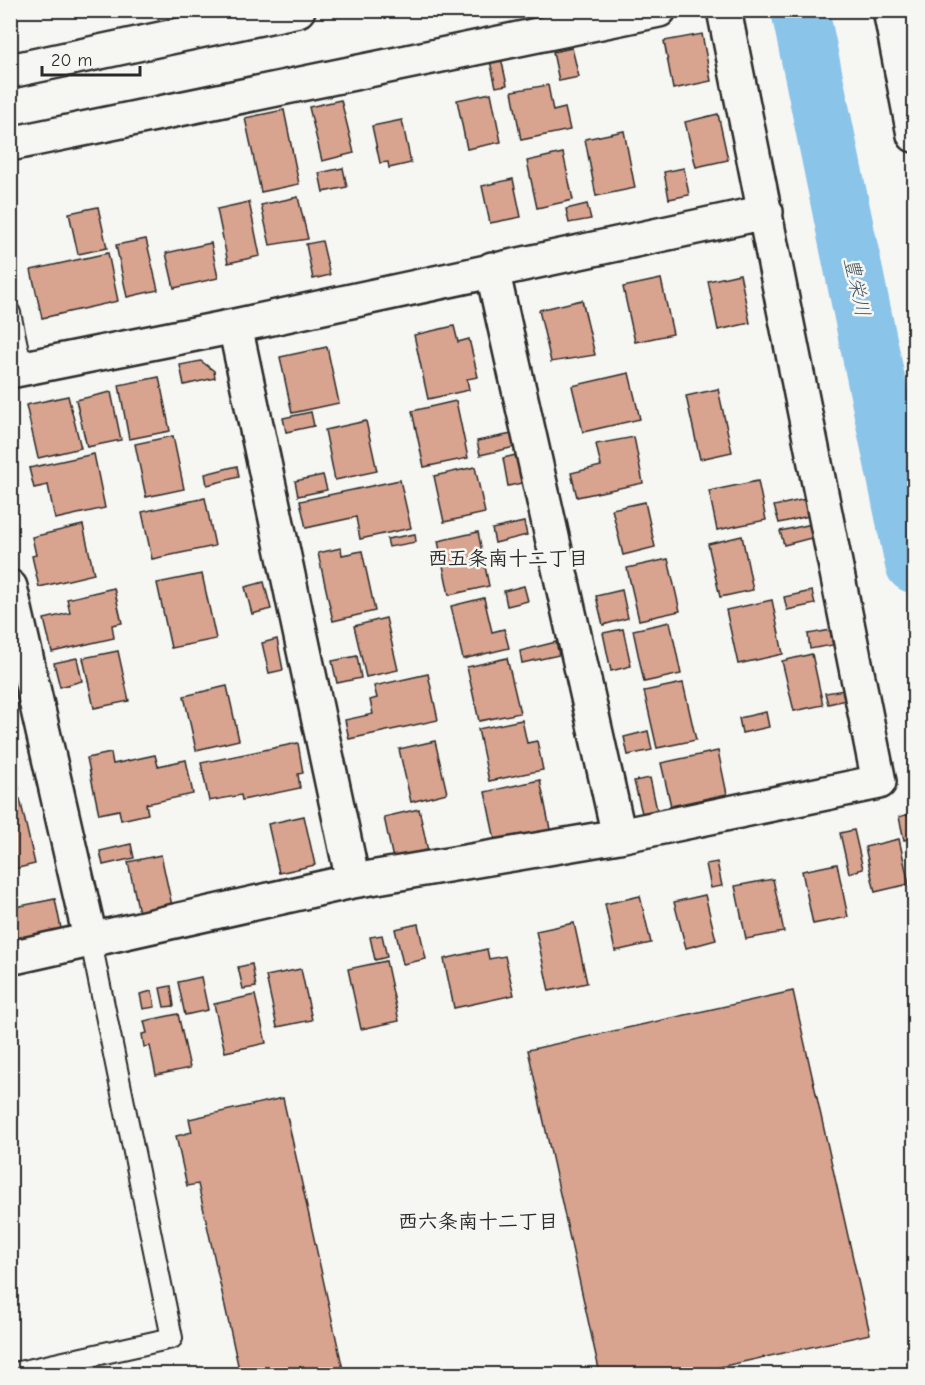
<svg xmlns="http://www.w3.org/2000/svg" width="925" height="1385" viewBox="0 0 925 1385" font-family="'Comic Neue','Klee One',sans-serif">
<rect width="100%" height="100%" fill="#f6f6f2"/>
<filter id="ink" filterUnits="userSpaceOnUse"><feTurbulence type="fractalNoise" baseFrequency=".0167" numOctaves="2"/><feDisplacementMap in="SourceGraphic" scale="12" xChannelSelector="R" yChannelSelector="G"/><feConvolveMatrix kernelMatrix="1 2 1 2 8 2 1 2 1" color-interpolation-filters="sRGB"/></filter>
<g filter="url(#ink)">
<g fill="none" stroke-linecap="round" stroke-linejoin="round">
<!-- river -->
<path stroke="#8ac4e9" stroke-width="58" d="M 800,10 L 914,564"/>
</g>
<!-- building -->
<path fill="#d8a38f" stroke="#2b2b2b" stroke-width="1.5" d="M 702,34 L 711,81 L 673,89 L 664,41 Z
M 572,48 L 579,77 L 559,81 L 553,52 Z
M 501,58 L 507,85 L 496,87 L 490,61 Z
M 548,85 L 553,111 L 565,108 L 570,130 L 521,140 L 512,91 Z
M 491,93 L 501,142 L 467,149 L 457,100 Z
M 341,100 L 354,153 L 322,161 L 309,107 Z
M 284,110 L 299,184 L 261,192 L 245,118 Z
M 718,114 L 728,160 L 696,167 L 685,122 Z
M 402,120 L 411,163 L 389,168 L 388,162 L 380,163 L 372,126 Z
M 624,131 L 635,188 L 596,196 L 585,139 Z
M 563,153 L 573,200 L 537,208 L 527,161 Z
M 343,168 L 347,187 L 323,192 L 319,173 Z
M 684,168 L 689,195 L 669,199 L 664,172 Z
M 513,179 L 521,217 L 490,223 L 482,186 Z
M 298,197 L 308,239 L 270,245 L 261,205 Z
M 249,202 L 260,256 L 228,263 L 217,209 Z
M 587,204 L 591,219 L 569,223 L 566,209 Z
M 98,207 L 107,248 L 78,254 L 69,213 Z
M 146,239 L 158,290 L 127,297 L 116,245 Z
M 322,241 L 330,275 L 313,279 L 306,244 Z
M 211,243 L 218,278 L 174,288 L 166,253 Z
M 108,253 L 118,301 L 42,318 L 31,270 Z
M 740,274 L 750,323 L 718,330 L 708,281 Z
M 661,279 L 673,334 L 635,342 L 623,287 Z
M 582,300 L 595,355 L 551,362 L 539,310 Z
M 454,326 L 458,342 L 469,339 L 478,377 L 467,379 L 469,390 L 428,399 L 414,335 Z
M 327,347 L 339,403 L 292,413 L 280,357 Z
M 201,361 L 214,371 L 215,378 L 184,385 L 180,365 Z
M 629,373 L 640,419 L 583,432 L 572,386 Z
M 159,377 L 170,431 L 129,439 L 119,385 Z
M 718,389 L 732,452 L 700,459 L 686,396 Z
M 111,392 L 121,440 L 87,447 L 76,400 Z
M 68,396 L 81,448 L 38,458 L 26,405 Z
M 456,401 L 468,458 L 424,467 L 412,411 Z
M 311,412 L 314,426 L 286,432 L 283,418 Z
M 366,421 L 377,471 L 335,480 L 325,430 Z
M 512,434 L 515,447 L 480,455 L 477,441 Z
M 173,436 L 184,489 L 146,497 L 135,444 Z
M 634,437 L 643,483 L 577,497 L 571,473 L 601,466 L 596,444 Z
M 94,454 L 105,508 L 55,519 L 48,485 L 34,488 L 29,468 Z
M 516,455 L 522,483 L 508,486 L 503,458 Z
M 237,466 L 239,477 L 207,485 L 205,474 Z
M 475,467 L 485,513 L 444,522 L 434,476 Z
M 323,475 L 327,490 L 298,496 L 295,481 Z
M 400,480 L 411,528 L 360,539 L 356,517 L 306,528 L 300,501 Z
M 758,481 L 766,520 L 717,530 L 709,491 Z
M 205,498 L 215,546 L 152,559 L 142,512 Z
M 806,499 L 809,516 L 779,523 L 774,506 Z
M 645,502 L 655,547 L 623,555 L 612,509 Z
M 524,522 L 527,535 L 495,543 L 492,529 Z
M 812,524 L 815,537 L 784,545 L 780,531 Z
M 83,525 L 94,574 L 39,587 L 32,556 L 36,555 L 32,537 Z
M 478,532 L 489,586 L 449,595 L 438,541 Z
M 415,534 L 416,542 L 389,547 L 387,539 Z
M 742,536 L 753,590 L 720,597 L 708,544 Z
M 341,548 L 342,555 L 362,551 L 375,611 L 333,621 L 318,553 Z
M 668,559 L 680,611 L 639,620 L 627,568 Z
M 202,574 L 216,639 L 171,648 L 157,583 Z
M 264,582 L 271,609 L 252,614 L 245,587 Z
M 524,586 L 528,601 L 507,606 L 504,591 Z
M 114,588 L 122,623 L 112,625 L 114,638 L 52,652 L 44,619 L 70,613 L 67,599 Z
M 622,590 L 628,618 L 603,625 L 596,596 Z
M 812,591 L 815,604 L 787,610 L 784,597 Z
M 484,598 L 492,632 L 504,629 L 509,648 L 463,659 L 451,606 Z
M 772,600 L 783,654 L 738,664 L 726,610 Z
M 386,618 L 398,670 L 366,677 L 354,626 Z
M 670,622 L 681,674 L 644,682 L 633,630 Z
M 623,629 L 631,666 L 611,671 L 603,633 Z
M 830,630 L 833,645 L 810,649 L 808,634 Z
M 277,639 L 283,670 L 269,673 L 262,643 Z
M 556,642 L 559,655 L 522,663 L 520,651 Z
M 118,651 L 129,701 L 94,708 L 83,658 Z
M 812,654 L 823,705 L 794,711 L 782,661 Z
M 357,656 L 361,678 L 337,683 L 332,661 Z
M 77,658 L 82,681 L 60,687 L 54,663 Z
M 507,658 L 520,713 L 479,721 L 467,667 Z
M 428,674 L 438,720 L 349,739 L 345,720 L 373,714 L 370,700 L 377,698 L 374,686 Z
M 683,683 L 696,740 L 657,748 L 644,691 Z
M 227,686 L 239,740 L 196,750 L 184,696 Z
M 844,690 L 846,700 L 828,704 L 825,693 Z
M 766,712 L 769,727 L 742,733 L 739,718 Z
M 522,720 L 527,743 L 537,741 L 543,770 L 489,781 L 478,729 Z
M 648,731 L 652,750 L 628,755 L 624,737 Z
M 435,741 L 447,793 L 411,802 L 399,749 Z
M 298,743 L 303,773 L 298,774 L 300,788 L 242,800 L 241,795 L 209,801 L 201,763 Z
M 10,746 L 19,789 L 10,790 Z
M 718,751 L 727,794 L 671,806 L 661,763 Z
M 111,753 L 113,764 L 155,755 L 158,766 L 186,760 L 193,794 L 146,804 L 148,814 L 121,820 L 119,810 L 99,814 L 87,758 Z
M 650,778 L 657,810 L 642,813 L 634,781 Z
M 540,780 L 551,834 L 496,845 L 485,792 Z
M 20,799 L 35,864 L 10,870 L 10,801 Z
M 419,809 L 429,856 L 393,859 L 384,817 Z
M 908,814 L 913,838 L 904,840 L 899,817 Z
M 304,816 L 315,865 L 279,873 L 268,824 Z
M 854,830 L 863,869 L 849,873 L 840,833 Z
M 899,839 L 909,884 L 875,892 L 865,847 Z
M 131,844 L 134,858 L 103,865 L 100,851 Z
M 161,855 L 174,915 L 141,922 L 128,862 Z
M 717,862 L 722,886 L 711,888 L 706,864 Z
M 837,864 L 848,917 L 813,924 L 802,871 Z
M 773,879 L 784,932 L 746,939 L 735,886 Z
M 705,895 L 716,940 L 686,948 L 674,902 Z
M 640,896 L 651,943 L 615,951 L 605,904 Z
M 55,899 L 63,938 L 10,948 L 10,908 Z
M 574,923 L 587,983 L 549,991 L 536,931 Z
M 418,924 L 426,959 L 403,964 L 395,929 Z
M 382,935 L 387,957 L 375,960 L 370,937 Z
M 487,949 L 489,959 L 505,956 L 514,995 L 454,1008 L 444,959 Z
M 386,961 L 399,1021 L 361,1029 L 348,969 Z
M 252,964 L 256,987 L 243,989 L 238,967 Z
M 301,969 L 312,1020 L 277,1027 L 266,976 Z
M 201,977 L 208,1010 L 185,1015 L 178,982 Z
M 171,986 L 174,1006 L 164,1007 L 160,988 Z
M 152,991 L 155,1007 L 143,1009 L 140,994 Z
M 793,991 L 870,1334 L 688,1374 L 600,1374 L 528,1050 Z
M 255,995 L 266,1043 L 225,1052 L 214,1004 Z
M 178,1014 L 190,1068 L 156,1075 L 150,1046 L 144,1047 L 142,1034 L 147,1033 L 144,1021 Z
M 283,1098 L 344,1374 L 240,1374 L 198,1184 L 187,1186 L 176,1136 L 192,1132 L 189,1119 Z"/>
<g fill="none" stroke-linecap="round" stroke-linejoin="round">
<defs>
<path id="service" d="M 10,313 L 22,369
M 10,1374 L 172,1338 L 91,942"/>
<path id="minor" d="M 890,10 L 914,135
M 492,269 L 619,836
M 235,326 L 353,881
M 10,371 L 235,326 L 766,212
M 10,587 L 91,942
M 10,958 L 353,881 L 619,836 L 879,782 L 724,10"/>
<path id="tertiary" d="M 10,144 L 659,10"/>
<path id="trunk" d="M 10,71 L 298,10"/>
</defs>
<!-- service casing -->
<use href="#service" stroke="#2b2b2b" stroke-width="24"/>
<!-- minor casing -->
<use href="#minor" stroke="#2b2b2b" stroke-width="38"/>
<!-- tertiary casing -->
<use href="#tertiary" stroke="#2b2b2b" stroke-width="38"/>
<!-- trunk casing -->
<use href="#trunk" stroke="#2b2b2b" stroke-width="38"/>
<!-- service -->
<use href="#service" stroke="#f6f6f2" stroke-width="20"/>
<!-- minor -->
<use href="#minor" stroke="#f6f6f2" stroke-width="33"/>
<!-- tertiary -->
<use href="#tertiary" stroke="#f6f6f2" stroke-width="33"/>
<!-- trunk -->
<use href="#trunk" stroke="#f6f6f2" stroke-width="33"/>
</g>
</g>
<g text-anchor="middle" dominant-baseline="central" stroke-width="5" stroke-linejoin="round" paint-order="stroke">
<!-- water labels -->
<g font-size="20" font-style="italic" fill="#485964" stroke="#f6f6f2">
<text transform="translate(857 287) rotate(78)">豊栄川</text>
</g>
<!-- neighbourhood labels -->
<g font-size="20" font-weight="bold" fill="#2b2b2b" stroke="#f6f6f2">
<text x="508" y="558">西五条南十二丁目</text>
<text x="478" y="1221">西六条南十二丁目</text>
</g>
</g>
<!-- margin -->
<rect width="925" height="1385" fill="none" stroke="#f6f6f2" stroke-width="36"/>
<rect x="18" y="18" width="889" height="1349" fill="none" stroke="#2b2b2b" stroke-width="2" filter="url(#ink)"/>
<!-- scale -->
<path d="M42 66v9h98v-9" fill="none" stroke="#2b2b2b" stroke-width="3"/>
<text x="51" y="66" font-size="18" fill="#2b2b2b" stroke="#f6f6f2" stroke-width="4.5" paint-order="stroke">20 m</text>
</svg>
